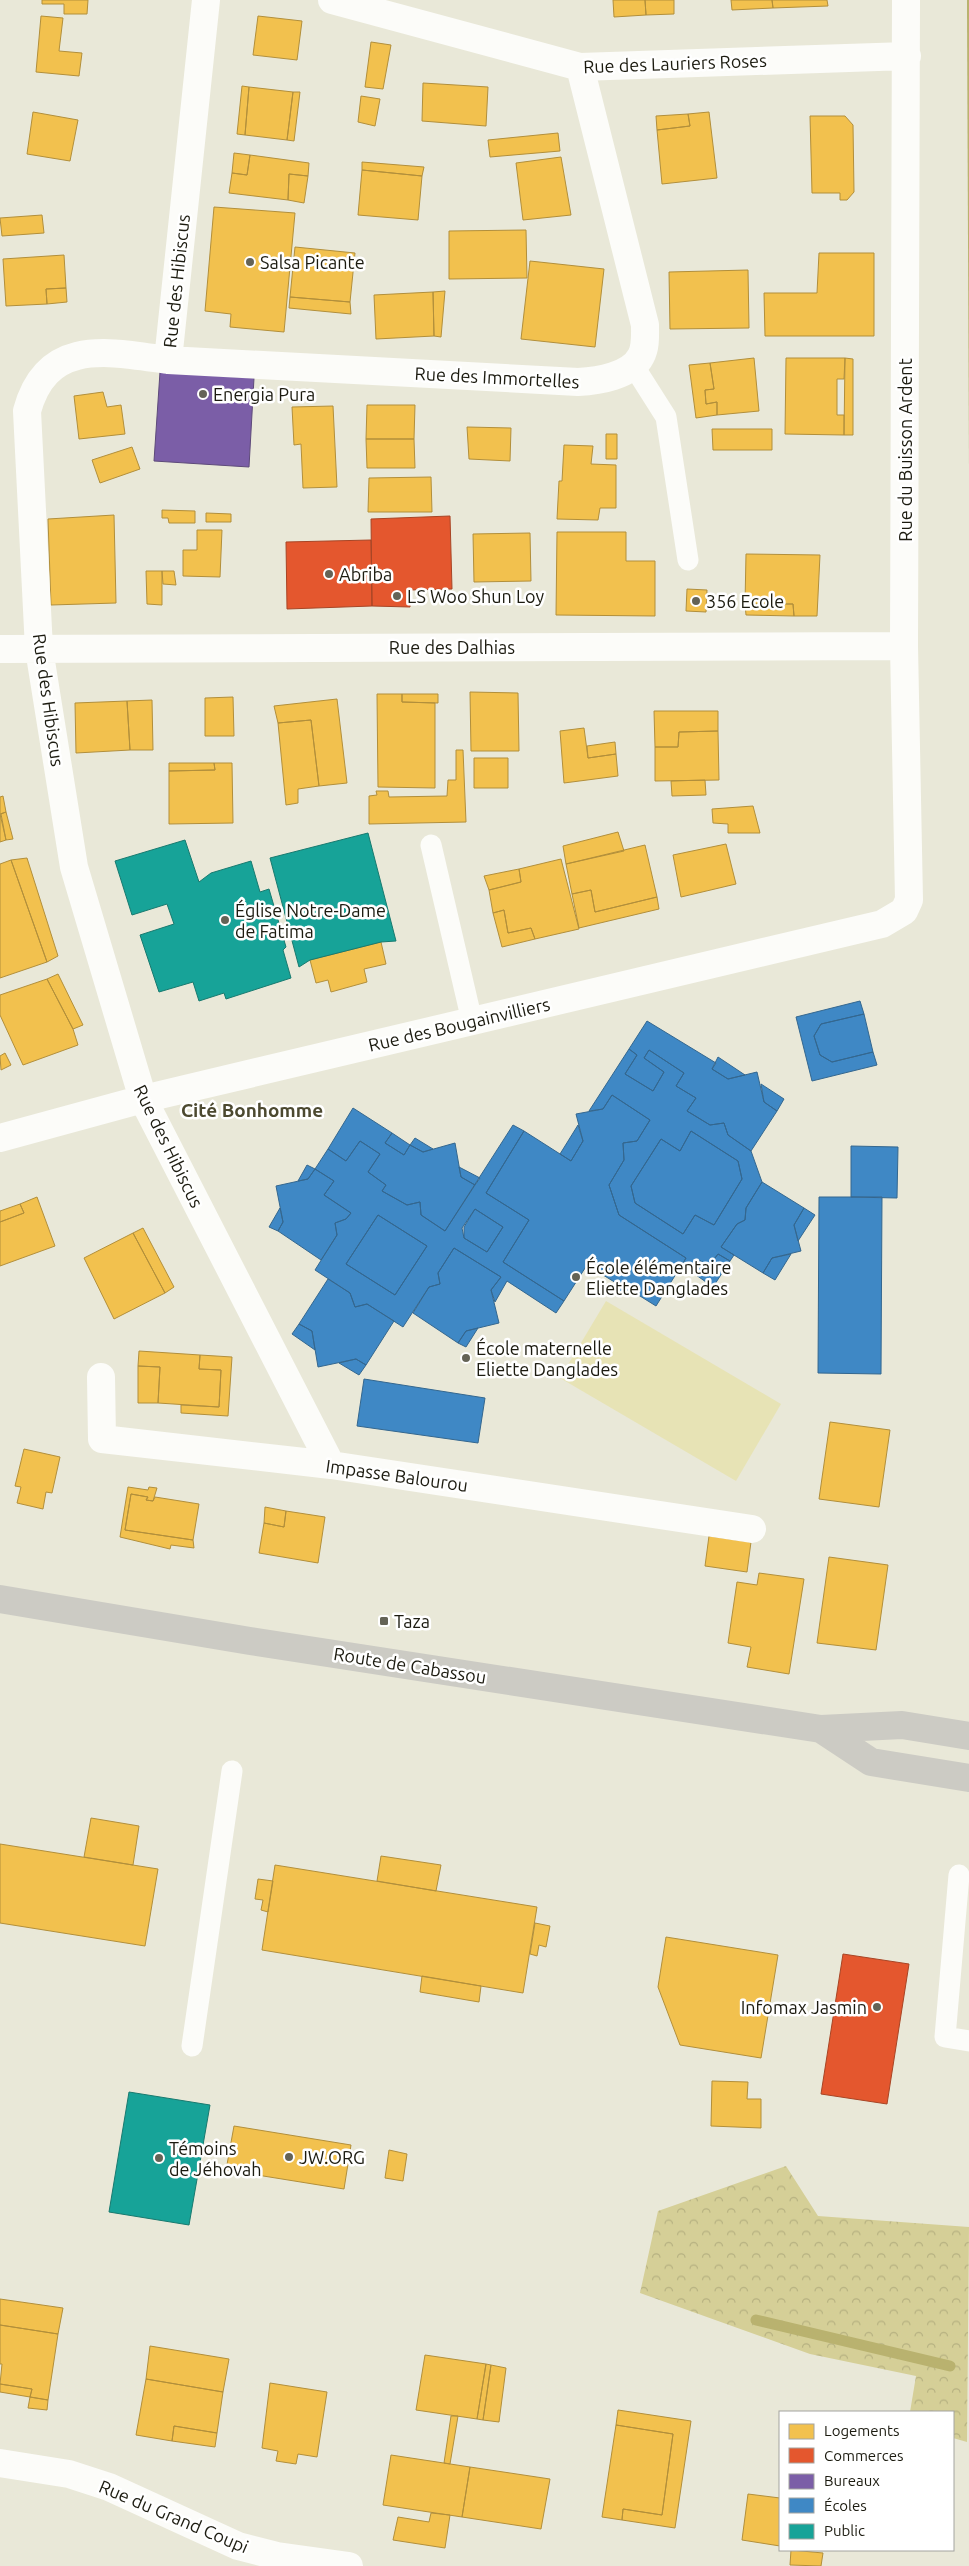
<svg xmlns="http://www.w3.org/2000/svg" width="969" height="2566" viewBox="0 0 969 2566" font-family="Ubuntu,sans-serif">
<defs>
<pattern id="forest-crowns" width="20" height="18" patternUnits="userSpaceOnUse" patternTransform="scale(1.25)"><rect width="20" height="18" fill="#d5cf97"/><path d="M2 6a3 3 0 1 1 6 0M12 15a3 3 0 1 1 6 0" fill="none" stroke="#b6b181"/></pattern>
</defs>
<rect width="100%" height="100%" fill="#e9e8d8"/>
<!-- forest -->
<path fill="url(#forest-crowns)" d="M 786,2166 L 818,2216 L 969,2227 L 967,2442 L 953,2438 L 953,2412 L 910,2412 L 916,2376 L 810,2354 L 640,2293 L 658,2211 Z"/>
<!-- park -->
<path fill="#e7e3b5" d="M 606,1301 L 781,1404 L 736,1481 L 560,1378 Z"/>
<!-- water -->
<path fill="#b9b26f" d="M 967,0 L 969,0 L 969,469 L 967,11 Z"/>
<!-- homes -->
<path fill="#f2c14e" stroke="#b28f3b" d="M 42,0 L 88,0 L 87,14 L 64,14 L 64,4 L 42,4 Z
M 613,0 L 645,0 L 646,15 L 614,17 Z
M 645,0 L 674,0 L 674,14 L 646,15 Z
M 731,0 L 772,0 L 773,8 L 732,10 Z
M 772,0 L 827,0 L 828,6 L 773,8 Z
M 41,16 L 63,18 L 59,51 L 82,53 L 79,76 L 36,72 Z
M 258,16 L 302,21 L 297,60 L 253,55 Z
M 371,42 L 391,45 L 383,89 L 365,87 Z
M 423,83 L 488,87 L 486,126 L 422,121 Z
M 242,86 L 249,87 L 245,135 L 237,134 Z
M 249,87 L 293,92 L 287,140 L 245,135 Z
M 293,92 L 300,92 L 294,141 L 287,140 Z
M 361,96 L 380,99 L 375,126 L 358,122 Z
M 33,112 L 78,120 L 70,161 L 27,154 Z
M 709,112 L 717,178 L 662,184 L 657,130 L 690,126 L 688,114 Z
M 688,114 L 690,126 L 657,130 L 656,116 Z
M 810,116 L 845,116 L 853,125 L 854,192 L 847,200 L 840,200 L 840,193 L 812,193 Z
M 558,133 L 560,151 L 490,157 L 488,140 Z
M 234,153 L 250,155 L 247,175 L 232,173 Z
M 250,155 L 309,163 L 308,176 L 289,174 L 288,200 L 229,193 L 232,173 L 247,175 Z
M 561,157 L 571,215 L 523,220 L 516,163 Z
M 362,162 L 424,167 L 422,176 L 362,170 Z
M 362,170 L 422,176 L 418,220 L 358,215 Z
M 289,174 L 308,176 L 304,203 L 288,200 Z
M 214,207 L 295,213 L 284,332 L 230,327 L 231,314 L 205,311 Z
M 42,215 L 44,233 L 2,236 L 0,218 Z
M 526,230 L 527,278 L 449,279 L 449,231 Z
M 295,247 L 355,253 L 350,302 L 290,297 Z
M 819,253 L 874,253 L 874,336 L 765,336 L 764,293 L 817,293 Z
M 64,255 L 66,288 L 46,289 L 47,304 L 6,306 L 3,259 Z
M 530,261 L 604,269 L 595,347 L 521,339 Z
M 748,270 L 749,328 L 670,329 L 669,272 Z
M 66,288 L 67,302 L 47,304 L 46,289 Z
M 445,291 L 441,337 L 434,336 L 433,292 Z
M 433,292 L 434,336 L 376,339 L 374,295 Z
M 290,297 L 350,302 L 351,314 L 289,308 Z
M 754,358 L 759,411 L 717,415 L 717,402 L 706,404 L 705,390 L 714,389 L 710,363 Z
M 786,358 L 845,358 L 844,379 L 837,379 L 837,415 L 844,415 L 844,435 L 785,434 Z
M 845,358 L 853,359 L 853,435 L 844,435 Z
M 710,363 L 714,389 L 705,390 L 706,404 L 717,402 L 717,415 L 696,418 L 689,365 Z
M 103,392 L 107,407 L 121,405 L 125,434 L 79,439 L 74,396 Z
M 367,405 L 415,405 L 414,439 L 366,439 Z
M 333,406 L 337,487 L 303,488 L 301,444 L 294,445 L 292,407 Z
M 467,427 L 511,428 L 510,461 L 469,459 Z
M 712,429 L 772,429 L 772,450 L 713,450 Z
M 606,434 L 617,434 L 617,459 L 606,459 Z
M 366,439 L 414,439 L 415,468 L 367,468 Z
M 564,445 L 593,446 L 591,464 L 616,465 L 616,508 L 600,508 L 598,520 L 557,519 L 559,481 L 562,481 Z
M 132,447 L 140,469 L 100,483 L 92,460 Z
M 431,477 L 432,512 L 368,512 L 369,478 Z
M 162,510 L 195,511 L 195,523 L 169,523 L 168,518 L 162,518 Z
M 206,513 L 231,514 L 231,522 L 206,522 Z
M 114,515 L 116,603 L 51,605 L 48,519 Z
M 197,530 L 222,530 L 220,577 L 183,576 L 183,550 L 197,550 Z
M 557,532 L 626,532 L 626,561 L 655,561 L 655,616 L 556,615 Z
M 530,533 L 531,581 L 474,582 L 473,534 Z
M 746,554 L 820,555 L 817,616 L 794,616 L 793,604 L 745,604 Z
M 146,571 L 162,571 L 162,605 L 147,604 Z
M 162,571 L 174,571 L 176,585 L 163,584 Z
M 687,589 L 707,590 L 706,612 L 686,611 Z
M 745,604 L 793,604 L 794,616 L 746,615 Z
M 470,692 L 518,693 L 519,751 L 471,751 Z
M 377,694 L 402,694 L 402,702 L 435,703 L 435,788 L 378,787 Z
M 402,694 L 438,694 L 438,703 L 402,702 Z
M 233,697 L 234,736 L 205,736 L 205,698 Z
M 337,699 L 347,783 L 319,786 L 311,720 L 278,723 L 274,706 Z
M 152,700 L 153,750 L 130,750 L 127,701 Z
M 127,701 L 130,750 L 76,753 L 75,703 Z
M 654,711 L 718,711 L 718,731 L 679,732 L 678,747 L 655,747 Z
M 311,720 L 319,786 L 298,789 L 298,803 L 286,805 L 278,723 Z
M 584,728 L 588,758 L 616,754 L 618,776 L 564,783 L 560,731 Z
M 718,731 L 719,780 L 655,781 L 655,747 L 678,747 L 679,732 Z
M 615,742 L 616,754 L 588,758 L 587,746 Z
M 456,750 L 463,750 L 466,822 L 369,824 L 369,796 L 377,795 L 376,791 L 388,791 L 389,797 L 447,796 L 448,780 L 456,780 Z
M 474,758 L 508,758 L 508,788 L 474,788 Z
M 169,763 L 214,763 L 215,770 L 169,771 Z
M 214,763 L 232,763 L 233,823 L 169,824 L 169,771 L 215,770 Z
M 705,780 L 706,795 L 672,796 L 671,781 Z
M 3,796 L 6,812 L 0,814 L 0,797 Z
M 753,806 L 760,833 L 728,833 L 728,824 L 713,823 L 712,809 Z
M 6,812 L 13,839 L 6,840 L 1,814 Z
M 0,814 L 6,840 L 0,842 Z
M 618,832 L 624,851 L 566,864 L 563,846 Z
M 726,844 L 736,884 L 681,897 L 673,855 Z
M 645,845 L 657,897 L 595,912 L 591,890 L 572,894 L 566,864 Z
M 27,858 L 58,956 L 47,962 L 11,860 Z
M 561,859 L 579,929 L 535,939 L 531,928 L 508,933 L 504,910 L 493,913 L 489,890 L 521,882 L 519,869 Z
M 11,860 L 47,962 L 0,978 L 0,864 Z
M 519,869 L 521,882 L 489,890 L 484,876 Z
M 591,890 L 595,912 L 657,897 L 659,909 L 579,928 L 572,894 Z
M 504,910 L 508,933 L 531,928 L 535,939 L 502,947 L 493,913 Z
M 381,942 L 386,964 L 364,969 L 367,982 L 331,992 L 328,980 L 316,983 L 310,960 Z
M 58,974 L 83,1025 L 73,1029 L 47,979 Z
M 47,979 L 73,1029 L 78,1045 L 23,1065 L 0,1015 L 0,995 Z
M 5,1053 L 11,1065 L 1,1070 L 0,1056 Z
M 37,1197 L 55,1246 L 0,1266 L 0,1222 L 24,1213 L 20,1204 Z
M 20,1204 L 24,1213 L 0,1222 L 0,1211 Z
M 143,1228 L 174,1287 L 165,1293 L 133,1233 Z
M 133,1233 L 165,1293 L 114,1319 L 84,1258 Z
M 139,1351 L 200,1355 L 199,1369 L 221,1370 L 219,1407 L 158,1403 L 160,1367 L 138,1366 Z
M 200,1355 L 232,1357 L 228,1416 L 181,1413 L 181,1405 L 219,1407 L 221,1370 L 199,1369 Z
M 138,1366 L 160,1367 L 158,1403 L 138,1403 Z
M 830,1422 L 890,1430 L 879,1507 L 819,1499 Z
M 24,1449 L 60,1457 L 52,1493 L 46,1492 L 43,1509 L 17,1503 L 21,1487 L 15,1486 Z
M 128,1487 L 148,1490 L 149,1487 L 157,1488 L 153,1501 L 146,1500 L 148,1497 L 131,1494 L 125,1530 L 193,1540 L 194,1548 L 171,1545 L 170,1549 L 120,1537 Z
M 131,1494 L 148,1497 L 146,1500 L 153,1501 L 155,1497 L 199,1504 L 193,1540 L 125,1530 Z
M 265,1507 L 286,1511 L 284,1527 L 264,1523 Z
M 286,1511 L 325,1517 L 318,1563 L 259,1553 L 264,1523 L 284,1527 Z
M 709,1536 L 751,1542 L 747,1572 L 705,1566 Z
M 829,1557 L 888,1565 L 876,1650 L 817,1643 Z
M 759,1573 L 804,1579 L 789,1674 L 747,1667 L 751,1647 L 728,1643 L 737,1582 L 757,1585 Z
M 91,1818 L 139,1826 L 133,1865 L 84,1857 Z
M 0,1844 L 158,1869 L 145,1946 L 0,1923 Z
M 381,1856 L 441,1865 L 436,1891 L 377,1881 Z
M 275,1865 L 537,1907 L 523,1993 L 262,1950 Z
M 258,1879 L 273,1881 L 268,1912 L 261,1910 L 263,1900 L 255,1899 Z
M 535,1923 L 550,1926 L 546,1947 L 539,1945 L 537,1956 L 530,1954 Z
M 666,1937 L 778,1955 L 761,2058 L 680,2045 L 658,1987 Z
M 422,1976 L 481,1986 L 479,2002 L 420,1992 Z
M 712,2081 L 748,2082 L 747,2099 L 761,2099 L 761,2128 L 711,2126 Z
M 234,2126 L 351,2145 L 344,2189 L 226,2170 Z
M 389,2150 L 407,2154 L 403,2181 L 385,2178 Z
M 0,2299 L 63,2308 L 58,2334 L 0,2325 Z
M 0,2325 L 58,2334 L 48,2400 L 30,2397 L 32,2389 L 0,2384 L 2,2364 L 0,2364 Z
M 150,2346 L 229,2359 L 223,2392 L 146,2379 Z
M 425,2355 L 486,2364 L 477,2419 L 416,2410 Z
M 486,2364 L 491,2365 L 483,2420 L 477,2419 Z
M 491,2365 L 506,2368 L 499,2422 L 483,2420 Z
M 146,2379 L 223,2392 L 217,2433 L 174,2426 L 172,2441 L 136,2435 Z
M 270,2383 L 327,2392 L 317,2457 L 298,2454 L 296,2464 L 276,2461 L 278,2451 L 262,2448 Z
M 0,2384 L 32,2389 L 30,2397 L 0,2392 Z
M 30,2397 L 48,2400 L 47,2410 L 28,2408 Z
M 618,2410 L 691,2421 L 675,2528 L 622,2520 L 623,2509 L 662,2515 L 673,2434 L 616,2425 Z
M 451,2416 L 458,2416 L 450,2464 L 444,2463 Z
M 616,2425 L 673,2434 L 662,2515 L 623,2509 L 622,2520 L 602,2517 Z
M 174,2426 L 217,2433 L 215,2447 L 172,2441 Z
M 391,2455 L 470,2467 L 462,2517 L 383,2505 Z
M 470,2467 L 550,2479 L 541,2529 L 462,2517 Z
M 748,2494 L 780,2498 L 780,2546 L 742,2540 Z
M 431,2513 L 450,2515 L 445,2548 L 393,2540 L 398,2517 L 429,2522 Z
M 791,2550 L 823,2553 L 821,2566 L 790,2565 Z"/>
<!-- shops -->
<path fill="#e4572e" stroke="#a84525" d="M 450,516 L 452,589 L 410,590 L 410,607 L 372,606 L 371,519 Z
M 371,540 L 372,606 L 287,609 L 286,542 Z
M 843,1954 L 909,1964 L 887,2104 L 821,2094 Z"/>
<!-- offices -->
<path fill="#7b5ea7" stroke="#5e4a7a" d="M 160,372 L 254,378 L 249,467 L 154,461 Z"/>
<!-- schools -->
<path fill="#3f88c5" stroke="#34678f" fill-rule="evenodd" d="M 860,1001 L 864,1014 L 821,1024 L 814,1036 L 820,1055 L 832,1062 L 873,1052 L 877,1065 L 812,1081 L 796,1017 Z
M 864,1014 L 873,1052 L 832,1062 L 820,1055 L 814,1036 L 821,1024 Z
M 647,1021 L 716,1063 L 712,1069 L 728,1079 L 757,1072 L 764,1102 L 777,1111 L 751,1151 L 728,1135 L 724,1123 L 710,1125 L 687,1111 L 696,1098 L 676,1086 L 684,1073 L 649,1050 L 644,1058 L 664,1072 L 653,1091 L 625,1074 L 637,1055 L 629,1049 Z
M 629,1049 L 637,1055 L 625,1074 L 653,1091 L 664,1072 L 644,1058 L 649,1050 L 684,1073 L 676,1086 L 696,1098 L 687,1111 L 710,1125 L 724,1123 L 728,1135 L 751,1151 L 762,1182 L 746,1208 L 745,1220 L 737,1224 L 721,1247 L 734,1255 L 730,1261 L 718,1254 L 709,1266 L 697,1259 L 689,1270 L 682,1265 L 686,1258 L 619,1215 L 609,1185 L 624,1160 L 623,1143 L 637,1141 L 650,1120 L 612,1095 L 603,1109 L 589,1111 ZM 691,1131 L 738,1161 L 742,1179 L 714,1225 L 695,1215 L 683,1234 L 635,1203 L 631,1186 L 661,1139 L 680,1151 Z
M 718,1057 L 745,1075 L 728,1079 L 712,1069 Z
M 761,1084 L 784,1099 L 777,1111 L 764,1102 Z
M 612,1095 L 650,1120 L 637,1141 L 623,1143 L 624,1160 L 609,1185 L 619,1215 L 686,1258 L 656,1306 L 632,1291 L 619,1295 L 616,1283 L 587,1265 L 564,1301 L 503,1262 L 529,1220 L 486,1193 L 524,1131 L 571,1161 L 583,1141 L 576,1114 L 603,1109 Z
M 353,1108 L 392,1133 L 385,1143 L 404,1155 L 410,1145 L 423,1152 L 455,1143 L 461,1177 L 475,1185 L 445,1231 L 421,1215 L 420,1202 L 407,1205 L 382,1191 L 386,1185 L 368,1172 L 380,1154 L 360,1141 L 346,1161 L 328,1149 Z
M 513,1125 L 524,1131 L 486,1193 L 529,1220 L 503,1262 L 564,1301 L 556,1313 L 507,1281 L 495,1302 L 491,1290 L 501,1277 L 454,1248 L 438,1273 L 440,1284 L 429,1287 L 403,1327 L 367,1304 L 355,1307 L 350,1293 L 315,1270 L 337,1235 L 335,1223 L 346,1219 L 351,1213 L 324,1195 L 334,1181 L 315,1169 L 328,1149 L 346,1161 L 360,1141 L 380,1154 L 368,1172 L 386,1185 L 382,1191 L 407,1205 L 420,1202 L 421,1215 L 445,1231 ZM 475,1209 L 503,1227 L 487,1252 L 464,1238 L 462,1228 ZM 378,1215 L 427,1246 L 395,1295 L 346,1264 Z
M 578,1125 L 583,1141 L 571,1161 L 560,1154 Z
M 691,1131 L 738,1161 L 742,1179 L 714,1225 L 695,1215 L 683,1234 L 635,1203 L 631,1186 L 661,1139 L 680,1151 Z
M 392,1133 L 410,1145 L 404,1155 L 385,1143 Z
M 415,1138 L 433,1149 L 423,1152 L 410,1145 Z
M 851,1146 L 898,1147 L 897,1198 L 851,1197 Z
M 307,1165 L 315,1169 L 308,1179 L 298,1181 Z
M 459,1167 L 480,1178 L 475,1185 L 461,1177 Z
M 315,1169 L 334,1181 L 324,1195 L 351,1213 L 346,1219 L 335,1223 L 337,1235 L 321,1260 L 278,1231 L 283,1222 L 276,1186 L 308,1179 Z
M 762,1182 L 804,1208 L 794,1225 L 801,1251 L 772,1258 L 763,1273 L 721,1247 L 737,1224 L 745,1220 L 746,1208 Z
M 819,1197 L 882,1197 L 881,1374 L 818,1373 Z
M 280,1208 L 283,1222 L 278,1231 L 269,1227 Z
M 804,1208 L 815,1215 L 798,1241 L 794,1225 Z
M 475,1209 L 503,1227 L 487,1252 L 464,1238 L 464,1227 Z
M 378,1215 L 427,1246 L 395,1295 L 346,1264 Z
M 454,1248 L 501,1277 L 491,1290 L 499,1323 L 466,1331 L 458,1343 L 413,1313 L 429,1287 L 440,1284 L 438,1273 Z
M 718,1254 L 730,1261 L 713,1287 L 689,1270 L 697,1259 L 709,1266 Z
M 791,1254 L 775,1280 L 763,1273 L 772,1258 Z
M 328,1279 L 350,1293 L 355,1307 L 367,1304 L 394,1321 L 366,1365 L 356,1359 L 318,1367 L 312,1331 L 299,1324 Z
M 299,1324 L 312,1331 L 315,1350 L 292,1334 Z
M 478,1328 L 466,1347 L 458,1343 L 466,1331 Z
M 356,1359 L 366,1365 L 359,1375 L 339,1363 Z
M 364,1379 L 485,1398 L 478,1443 L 357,1426 Z"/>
<!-- public -->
<path fill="#17a398" stroke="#187a6f" d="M 368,833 L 396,941 L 381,942 L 310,960 L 299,967 L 270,858 Z
M 185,840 L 199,882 L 211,873 L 251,861 L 260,892 L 269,889 L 286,947 L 283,950 L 291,978 L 226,999 L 224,993 L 199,1001 L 193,982 L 159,992 L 140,935 L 174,924 L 167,904 L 132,915 L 115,861 Z
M 129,2092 L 210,2105 L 189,2225 L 109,2212 Z"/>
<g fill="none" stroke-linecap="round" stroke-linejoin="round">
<!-- stream -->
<path stroke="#b9b26f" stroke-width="11" d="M 756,2320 L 950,2366"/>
<!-- lane -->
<path stroke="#fcfcf9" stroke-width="21" d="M 633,365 L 666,417 L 688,560
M 431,845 L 472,1021
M 959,1875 L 945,2037 L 969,2041
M 192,2046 L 232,1771"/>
<!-- street -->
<path stroke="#fcfcf9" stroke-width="28" d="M 332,0 L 580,67 L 907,56
M 168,360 L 206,0
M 0,649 L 904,646
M 0,1138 L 143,1099 L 882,924 L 904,911 L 909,900 L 904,646 L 906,0
M 101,1377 L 102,1439 L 331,1465 L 752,1529
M 331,1465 L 143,1099 L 74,867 L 39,649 L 27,411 C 47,337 109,352 168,360 L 578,382 C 598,381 631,376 641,356 C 646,347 645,335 645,325 L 580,67
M 0,2463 L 69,2474 L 109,2487 L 238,2546 L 277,2556 L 349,2566"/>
<!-- secondary -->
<path stroke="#cccbc4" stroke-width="28" d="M 0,1599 L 250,1641 L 821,1729 L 902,1725 L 969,1736
M 821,1729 L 871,1762 L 969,1778"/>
</g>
<!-- markers -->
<g fill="#646356" stroke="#fff" stroke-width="2">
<circle cx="250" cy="262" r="5"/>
<circle cx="203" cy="394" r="5"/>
<circle cx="329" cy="574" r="5"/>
<circle cx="397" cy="596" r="5"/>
<circle cx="696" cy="601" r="5"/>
<circle cx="225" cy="920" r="5"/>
<circle cx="576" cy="1277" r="5"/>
<circle cx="466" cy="1358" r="5"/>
<rect x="379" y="1616" width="10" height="10" rx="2.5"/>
<circle cx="877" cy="2007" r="5"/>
<circle cx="289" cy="2157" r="5"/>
<circle cx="159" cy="2158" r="5"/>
</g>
<g text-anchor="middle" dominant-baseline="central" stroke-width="5" stroke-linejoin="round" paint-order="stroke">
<!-- street labels -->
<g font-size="18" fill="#1c1b10" stroke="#fff">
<text transform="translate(675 63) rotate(-2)">Rue des Lauriers Roses</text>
<text transform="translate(176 281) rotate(-84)">Rue des Hibiscus</text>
<text transform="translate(497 377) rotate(3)">Rue des Immortelles</text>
<text transform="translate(905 450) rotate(-90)">Rue du Buisson Ardent</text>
<text x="452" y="647">Rue des Dalhias</text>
<text transform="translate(49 700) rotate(82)">Rue des Hibiscus</text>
<text transform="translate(459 1024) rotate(-13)">Rue des Bougainvilliers</text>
<text transform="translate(169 1146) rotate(64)">Rue des Hibiscus</text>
<text transform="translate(397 1475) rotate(8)">Impasse Balourou</text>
<text transform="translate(410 1665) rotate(9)">Route de Cabassou</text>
<text transform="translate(174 2516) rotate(23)">Rue du Grand Coupi</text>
</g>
<!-- poi labels -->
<g font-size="18" fill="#1c1b10" stroke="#fff" text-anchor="start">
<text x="260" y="262">Salsa Picante</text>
<text x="213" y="394">Energia Pura</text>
<text x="339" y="574">Abriba</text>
<text x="407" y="596">LS Woo Shun Loy</text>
<text x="706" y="601">356 Ecole</text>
<text x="235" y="910">Église Notre-Dame<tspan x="235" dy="21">de Fatima</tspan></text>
<text x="586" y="1267">École élémentaire<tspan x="586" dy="21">Eliette Danglades</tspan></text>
<text x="476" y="1348">École maternelle<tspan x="476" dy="21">Eliette Danglades</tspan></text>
<text x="394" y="1621">Taza</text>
<text x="867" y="2007" text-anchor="end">Infomax Jasmin</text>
<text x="169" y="2148">Témoins<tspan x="169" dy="21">de Jéhovah</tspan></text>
<text x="299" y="2157">JW.ORG</text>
</g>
<!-- neighbourhood labels -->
<g font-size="19" font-weight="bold" fill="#4c4930" stroke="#fff">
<text x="252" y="1110">Cité Bonhomme</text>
</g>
</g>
<!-- legend -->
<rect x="779" y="2411" width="175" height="140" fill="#ffffff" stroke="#a4a49f"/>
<rect x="789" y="2424" width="25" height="15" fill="#f2c14e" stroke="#a4a49f"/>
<text x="824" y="2436" font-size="15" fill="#1c1b10">Logements</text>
<rect x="789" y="2448" width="25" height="15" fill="#e4572e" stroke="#a4a49f"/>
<text x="824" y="2461" font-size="15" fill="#1c1b10">Commerces</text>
<rect x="789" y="2474" width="25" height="15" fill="#7b5ea7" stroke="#a4a49f"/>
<text x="824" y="2486" font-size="15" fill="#1c1b10">Bureaux</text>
<rect x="789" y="2498" width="25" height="15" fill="#3f88c5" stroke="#a4a49f"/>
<text x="824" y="2511" font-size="15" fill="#1c1b10">Écoles</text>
<rect x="789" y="2524" width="25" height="15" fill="#17a398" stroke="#a4a49f"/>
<text x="824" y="2536" font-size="15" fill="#1c1b10">Public</text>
</svg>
